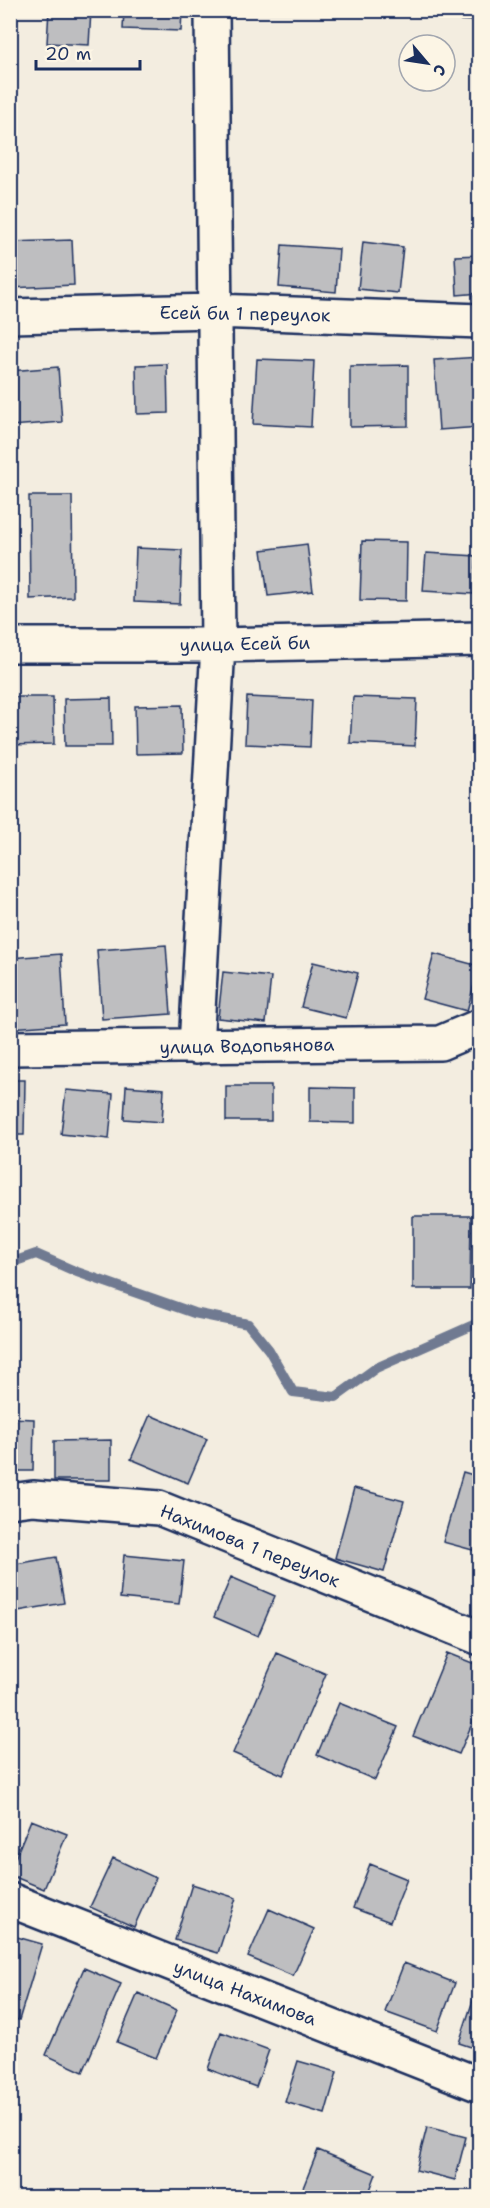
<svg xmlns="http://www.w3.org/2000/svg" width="490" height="2208" viewBox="0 0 490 2208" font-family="'Shantell Sans',sans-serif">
<rect width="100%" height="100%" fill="#f3ede0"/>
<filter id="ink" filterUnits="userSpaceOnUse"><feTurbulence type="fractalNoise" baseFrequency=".0167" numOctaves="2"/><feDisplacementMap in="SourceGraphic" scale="12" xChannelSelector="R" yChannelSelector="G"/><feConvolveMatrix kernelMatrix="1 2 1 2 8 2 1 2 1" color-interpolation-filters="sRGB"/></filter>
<g filter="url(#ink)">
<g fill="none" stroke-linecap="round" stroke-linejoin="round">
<!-- stream -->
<path stroke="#707a91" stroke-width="10" d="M 10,1263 L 36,1254 L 77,1272 L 194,1313 L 248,1324 L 269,1350 L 293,1392 L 336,1397 L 376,1368 L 480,1322"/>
</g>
<!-- building -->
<path fill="#bebec0" stroke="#1b2f5e" stroke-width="1.5" d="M 49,10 L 91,10 L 89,45 L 47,43 Z
M 124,10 L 182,10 L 181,31 L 123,29 Z
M 453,10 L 480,10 L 480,21 L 453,20 Z
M 72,240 L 74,285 L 10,288 L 10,242 Z
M 363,242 L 403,247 L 398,293 L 358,289 Z
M 282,245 L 339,249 L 336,292 L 279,287 Z
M 480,255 L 480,293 L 457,295 L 455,256 Z
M 480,357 L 480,427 L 439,430 L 434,360 Z
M 257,359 L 314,361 L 311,427 L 253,424 Z
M 167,364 L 168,413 L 137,414 L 136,365 Z
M 408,365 L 408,426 L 350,427 L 350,366 Z
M 58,367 L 62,422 L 11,426 L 10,371 Z
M 29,496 L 72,496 L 73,597 L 30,599 Z
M 362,541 L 407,542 L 406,601 L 360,600 Z
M 307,544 L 313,591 L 268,596 L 262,550 Z
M 136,548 L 182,550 L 180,604 L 134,602 Z
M 426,553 L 477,556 L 474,594 L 423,591 Z
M 10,697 L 53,697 L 54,744 L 10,745 Z
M 247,697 L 312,700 L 310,747 L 245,744 Z
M 353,697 L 417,699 L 415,746 L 350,743 Z
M 111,698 L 112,746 L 65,746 L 64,699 Z
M 182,705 L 183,753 L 136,754 L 135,706 Z
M 166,945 L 171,1014 L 102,1019 L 97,950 Z
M 61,954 L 65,1024 L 10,1028 L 10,958 Z
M 434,954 L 479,966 L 467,1011 L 422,999 Z
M 313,962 L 358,973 L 346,1018 L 301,1007 Z
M 223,972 L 271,977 L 266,1023 L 218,1018 Z
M 10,1080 L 25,1080 L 24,1135 L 10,1135 Z
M 126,1086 L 164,1089 L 162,1122 L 124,1119 Z
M 226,1086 L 271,1086 L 271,1121 L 226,1121 Z
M 310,1087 L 355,1088 L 355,1123 L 310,1122 Z
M 66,1090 L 113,1094 L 109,1139 L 61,1134 Z
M 413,1216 L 471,1216 L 470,1289 L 413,1289 Z
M 150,1415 L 207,1439 L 188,1483 L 131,1459 Z
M 10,1418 L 34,1419 L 33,1471 L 10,1471 Z
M 111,1440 L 111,1480 L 54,1480 L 54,1441 Z
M 463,1472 L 480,1477 L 480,1552 L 443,1542 Z
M 354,1488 L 404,1501 L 384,1572 L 335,1558 Z
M 124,1555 L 184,1561 L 179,1604 L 120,1598 Z
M 56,1557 L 64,1603 L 12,1612 L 10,1565 Z
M 231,1577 L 275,1596 L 258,1636 L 214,1617 Z
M 277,1653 L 326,1674 L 283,1775 L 233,1753 Z
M 447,1653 L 480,1666 L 480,1705 L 459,1754 L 413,1736 Z
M 339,1703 L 398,1727 L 375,1780 L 317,1755 Z
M 31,1820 L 67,1834 L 44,1889 L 10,1875 L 10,1870 Z
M 113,1858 L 156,1878 L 134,1927 L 90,1907 Z
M 370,1864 L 407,1879 L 390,1922 L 353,1908 Z
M 192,1884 L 236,1898 L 218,1953 L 175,1940 Z
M 269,1909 L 314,1929 L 293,1976 L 248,1957 Z
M 10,1935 L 42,1944 L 19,2020 L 10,2018 Z
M 404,1963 L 455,1983 L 437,2031 L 385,2012 Z
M 84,1968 L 121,1984 L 83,2072 L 46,2055 Z
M 476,1991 L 480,1992 L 480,2050 L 459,2043 Z
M 138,1993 L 177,2010 L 156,2058 L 117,2042 Z
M 221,2032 L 269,2050 L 256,2087 L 208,2069 Z
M 298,2061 L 337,2072 L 325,2114 L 285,2102 Z
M 427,2127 L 466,2137 L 455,2180 L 416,2170 Z
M 318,2150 L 376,2174 L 367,2198 L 299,2198 Z"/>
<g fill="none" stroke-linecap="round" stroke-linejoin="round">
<defs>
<path id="minor" d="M 10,316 L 214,311 L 480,321
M 10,645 L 218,645 L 480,639
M 196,1047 L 218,645 L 212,10
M 10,1048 L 440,1043 L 480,1026
M 10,1501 L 33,1498 L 159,1508 L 480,1638
M 10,1900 L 480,2085"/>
</defs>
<!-- minor casing -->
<use href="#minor" stroke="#1b2f5e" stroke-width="38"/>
<!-- minor -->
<use href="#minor" stroke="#fcf5e5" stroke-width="33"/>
</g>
</g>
<g text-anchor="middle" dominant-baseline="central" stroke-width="4.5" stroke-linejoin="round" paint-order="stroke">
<!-- street labels -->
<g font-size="18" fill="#1b2f5e" stroke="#fcf5e5">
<text transform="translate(245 314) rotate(1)">Есей би 1 переулок</text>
<text transform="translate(245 644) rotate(-1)">улица Есей би</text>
<text transform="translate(247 1046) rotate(-1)">улица Водопьянова</text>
<text transform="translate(250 1546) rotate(22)">Нахимова 1 переулок</text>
<text transform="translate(245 1993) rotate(21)">улица Нахимова</text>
</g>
</g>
<!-- margin -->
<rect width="490" height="2208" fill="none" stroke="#fcf5e5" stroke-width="36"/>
<rect x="18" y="18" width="454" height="2172" fill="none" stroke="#1b2f5e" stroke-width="2" filter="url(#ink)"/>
<!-- north arrow -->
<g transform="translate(427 63) rotate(119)"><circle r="28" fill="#fcf5e5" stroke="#a2a6af" stroke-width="1.5"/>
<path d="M0-4.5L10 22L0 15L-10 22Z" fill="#1b2f5e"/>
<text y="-9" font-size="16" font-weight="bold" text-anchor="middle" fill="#1b2f5e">С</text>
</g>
<!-- scale -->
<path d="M36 60v9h104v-9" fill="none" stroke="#1b2f5e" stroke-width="3"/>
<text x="45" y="60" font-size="18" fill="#1b2f5e" stroke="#fcf5e5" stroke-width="4.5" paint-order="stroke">20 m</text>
</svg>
